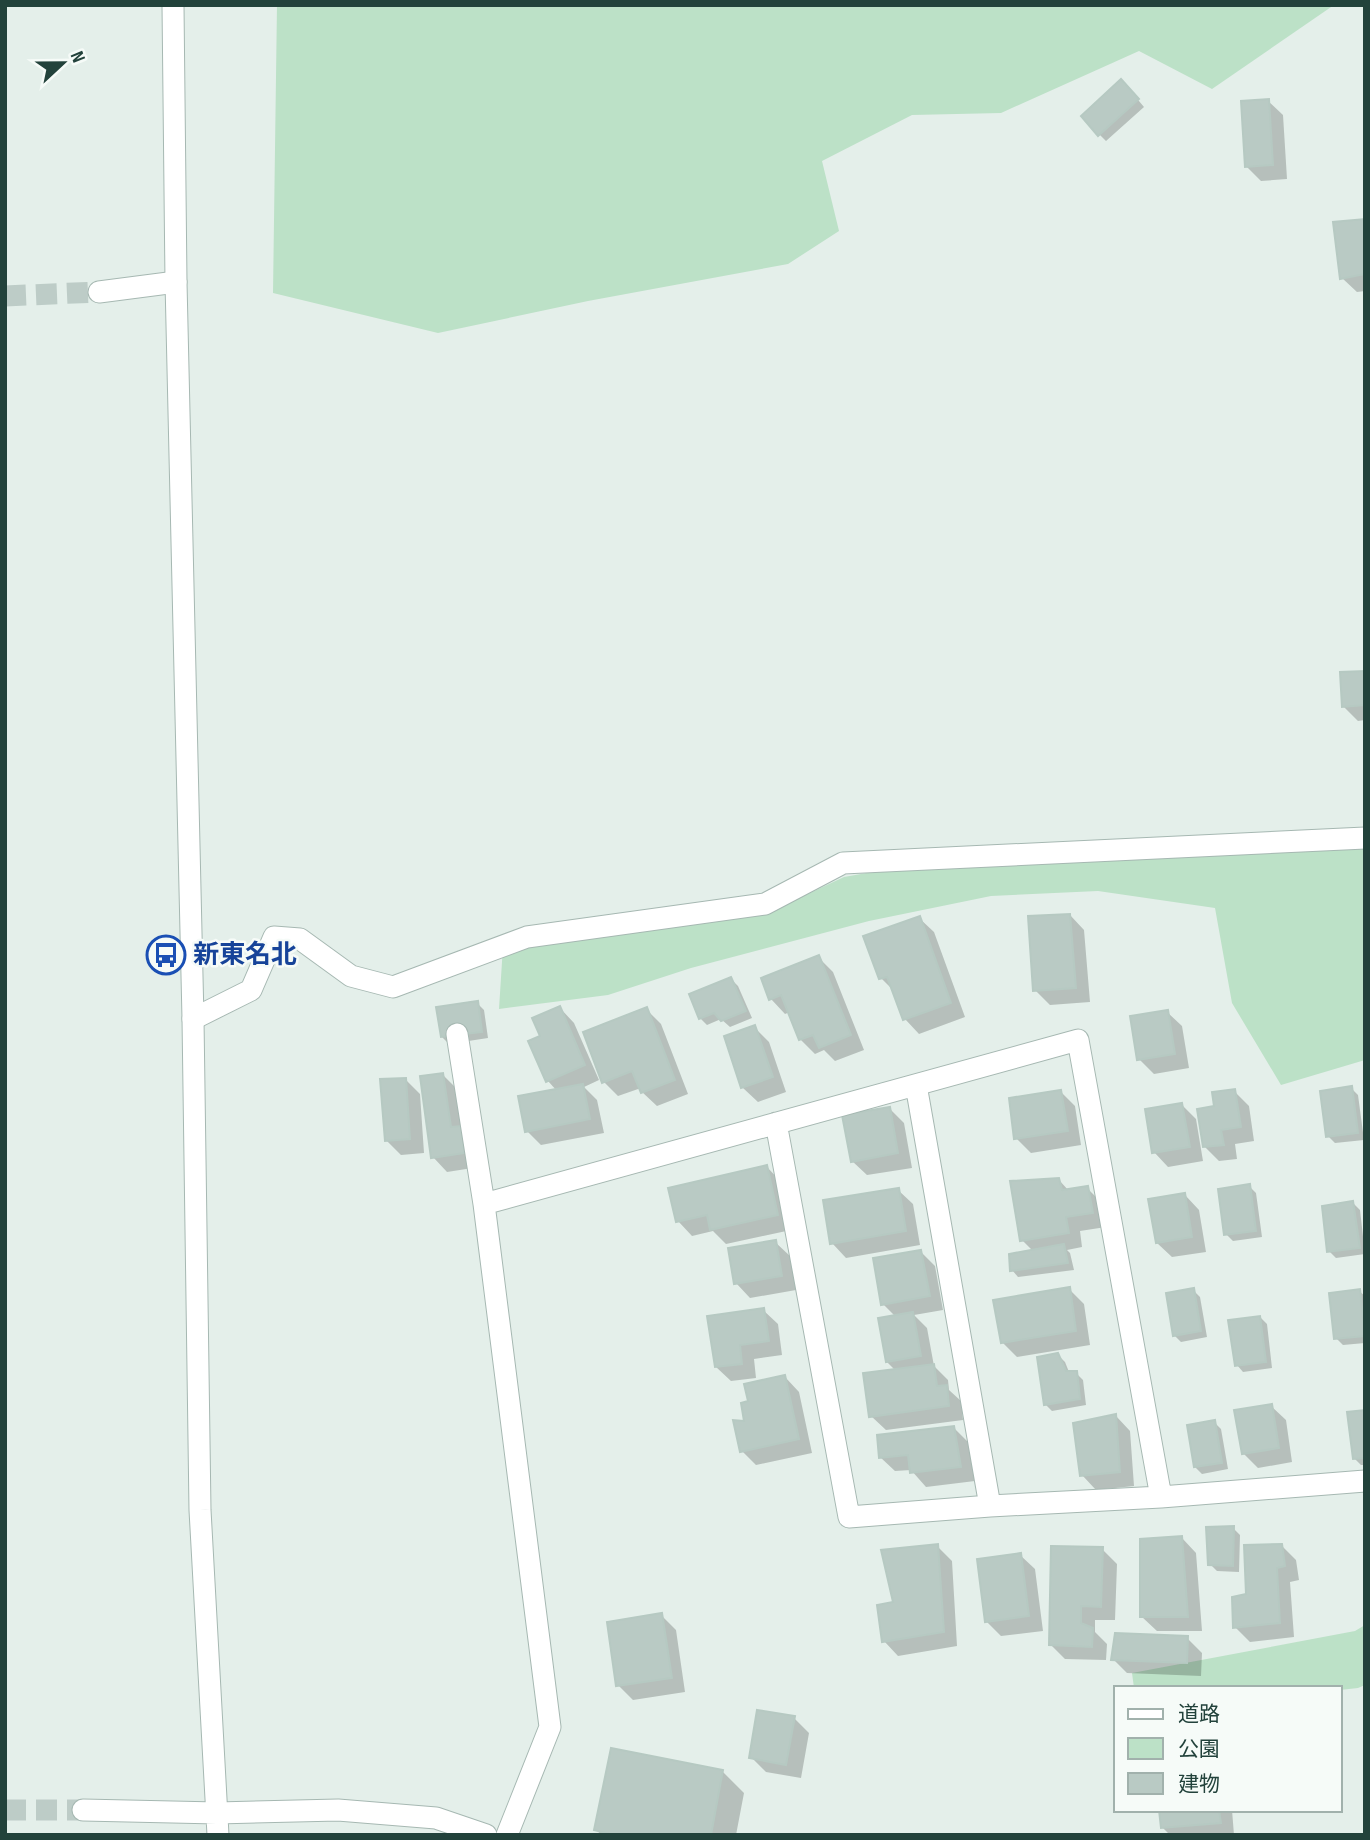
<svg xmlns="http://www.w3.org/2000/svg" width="1370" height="1840" viewBox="0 0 1370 1840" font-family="'Sofia Sans Condensed','Noto Sans JP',sans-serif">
<rect width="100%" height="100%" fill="#e4efea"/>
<!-- green -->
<path fill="#bce1c7" d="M 277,5 L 1334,5 L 1212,89 L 1139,51 L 1001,113 L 912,115 L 822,161 L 839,231 L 788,264 L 588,301 L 438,333 L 273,293 Z
M 1365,836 L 1365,1060 L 1281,1085 L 1232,1003 L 1215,908 L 1098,891 L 991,896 L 869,921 L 691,968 L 608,995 L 499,1009 L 503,946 L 767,913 L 844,877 L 951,858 Z
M 1365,1625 L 1365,1685 L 1358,1688 L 1340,1690 L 1340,1688 L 1134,1688 L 1132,1673 L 1355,1631 Z"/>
<!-- shadow -->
<path fill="#0003" d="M 1128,88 L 1144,107 L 1106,141 L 1099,134 Z
M 1268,101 L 1283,115 L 1287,179 L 1261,181 L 1246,166 Z
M 1365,220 L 1365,291 L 1357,292 L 1342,278 Z
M 1365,672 L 1365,720 L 1358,721 L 1343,706 Z
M 1070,915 L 1084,930 L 1090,1002 L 1050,1005 L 1035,990 Z
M 919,918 L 934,932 L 965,1017 L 919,1034 L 905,1019 L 895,992 L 881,978 Z
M 818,957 L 833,972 L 864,1050 L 835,1061 L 824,1050 L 815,1054 L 800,1039 L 790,1012 L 785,1014 L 771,999 L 763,979 Z
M 731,979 L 738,986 L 752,1018 L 730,1027 L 721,1019 L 707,1025 L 700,1018 Z
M 477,1003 L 484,1010 L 488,1038 L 449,1044 L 442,1037 Z
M 560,1008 L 574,1023 L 599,1080 L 584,1087 L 597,1100 L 604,1133 L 541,1145 L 527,1131 L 557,1091 L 548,1081 Z
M 646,1009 L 661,1024 L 688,1094 L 657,1106 L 642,1092 L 641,1088 L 618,1096 L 604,1082 Z
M 1167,1012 L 1182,1026 L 1189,1068 L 1154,1074 L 1139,1059 Z
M 754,1027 L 769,1042 L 786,1092 L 758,1102 L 743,1088 L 726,1037 Z
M 442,1074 L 457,1089 L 479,1167 L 447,1172 L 433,1157 Z
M 405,1079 L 420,1094 L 424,1153 L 401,1155 L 386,1140 Z
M 1351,1088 L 1358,1095 L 1364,1140 L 1335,1143 L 1328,1136 Z
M 1234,1091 L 1249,1106 L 1254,1141 L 1235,1144 L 1237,1159 L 1219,1161 L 1205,1147 L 1216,1107 Z
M 1061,1092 L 1075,1106 L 1081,1145 L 1031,1153 L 1016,1138 Z
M 1182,1105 L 1196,1119 L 1203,1161 L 1168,1167 L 1154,1152 Z
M 890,1109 L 904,1123 L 912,1168 L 867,1175 L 852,1161 Z
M 767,1167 L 781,1182 L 791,1230 L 726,1244 L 713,1231 L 692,1236 L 678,1221 Z
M 1059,1180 L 1069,1191 L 1087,1188 L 1102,1203 L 1106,1227 L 1080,1231 L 1082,1247 L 1067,1250 L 1070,1253 L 1074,1270 L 1018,1277 L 1012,1270 L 1033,1251 L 1022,1240 Z
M 1249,1186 L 1256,1193 L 1262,1237 L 1233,1241 L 1226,1234 Z
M 898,1190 L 913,1204 L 920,1245 L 846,1258 L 832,1243 Z
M 1185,1195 L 1199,1210 L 1206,1252 L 1172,1257 L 1157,1243 Z
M 1353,1203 L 1360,1210 L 1365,1254 L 1336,1258 L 1329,1251 Z
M 775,1242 L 790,1256 L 796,1290 L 750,1298 L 736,1283 Z
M 921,1252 L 935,1266 L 943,1310 L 914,1315 L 927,1328 L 934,1366 L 948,1380 L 949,1390 L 961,1401 L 963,1420 L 886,1430 L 871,1416 L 896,1371 L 887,1362 L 896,1317 L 883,1304 Z
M 1069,1289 L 1084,1304 L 1090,1345 L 1017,1357 L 1002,1342 Z
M 1193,1290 L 1200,1297 L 1207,1337 L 1181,1342 L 1174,1335 Z
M 1359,1291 L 1365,1296 L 1365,1343 L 1343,1345 L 1336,1338 Z
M 763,1310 L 778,1324 L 782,1355 L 754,1359 L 756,1378 L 731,1381 L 716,1367 Z
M 1260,1317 L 1267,1324 L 1272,1368 L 1243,1372 L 1237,1365 Z
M 1058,1355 L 1065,1362 L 1069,1372 L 1076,1373 L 1083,1380 L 1086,1405 L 1052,1411 L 1045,1404 Z
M 785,1377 L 799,1392 L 812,1453 L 756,1465 L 742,1451 L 747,1422 Z
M 1271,1406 L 1286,1420 L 1292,1462 L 1258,1468 L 1243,1453 Z
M 1365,1412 L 1365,1465 L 1361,1465 L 1354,1458 Z
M 1116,1416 L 1130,1431 L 1134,1486 L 1096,1490 L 1082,1475 Z
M 1214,1422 L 1221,1429 L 1228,1469 L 1202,1474 L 1195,1467 Z
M 953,1427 L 968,1442 L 975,1481 L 926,1487 L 911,1470 L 895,1471 L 880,1457 Z
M 1233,1528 L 1240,1535 L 1239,1572 L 1217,1571 L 1210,1564 Z
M 1182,1538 L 1196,1553 L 1202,1631 L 1157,1631 L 1142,1617 Z
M 937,1546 L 952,1561 L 957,1646 L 898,1656 L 884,1641 L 895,1604 Z
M 1282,1546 L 1296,1560 L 1299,1580 L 1290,1582 L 1294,1637 L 1250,1642 L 1235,1627 L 1248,1596 Z
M 1102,1549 L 1117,1564 L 1115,1620 L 1095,1620 L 1095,1632 L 1107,1644 L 1106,1660 L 1065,1659 L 1050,1644 Z
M 1020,1555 L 1035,1569 L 1043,1631 L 1001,1636 L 986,1621 Z
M 661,1615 L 676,1630 L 685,1692 L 633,1700 L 618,1685 Z
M 1187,1638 L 1202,1653 L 1201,1676 L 1127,1673 L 1113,1659 Z
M 794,1718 L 809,1733 L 801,1778 L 766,1772 L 751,1757 Z
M 722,1771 L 744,1793 L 736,1835 L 601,1835 L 596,1829 Z
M 1161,1810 L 1232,1810 L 1234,1835 L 1170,1835 L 1163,1828 Z"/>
<!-- building -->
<path fill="#b9cac4" stroke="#b6c9c2" stroke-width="2" d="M 1121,79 L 1139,99 L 1098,136 L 1081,116 Z
M 1269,99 L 1273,165 L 1245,167 L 1241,101 Z
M 1365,219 L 1365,274 L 1340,279 L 1333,222 Z
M 1365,671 L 1365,705 L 1342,707 L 1340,672 Z
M 1070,914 L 1076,988 L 1033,991 L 1028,916 Z
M 920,916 L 951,1003 L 903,1020 L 887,977 L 879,979 L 863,936 Z
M 819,955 L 851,1035 L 819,1048 L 813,1035 L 799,1040 L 781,995 L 769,1000 L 761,978 Z
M 731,977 L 746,1011 L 721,1021 L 714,1013 L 699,1019 L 689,994 Z
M 478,1001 L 482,1032 L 441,1037 L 436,1007 Z
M 560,1006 L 585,1065 L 546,1082 L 528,1041 L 540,1036 L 532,1018 Z
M 647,1007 L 675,1080 L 641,1093 L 632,1071 L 602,1083 L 583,1032 Z
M 1168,1010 L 1175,1054 L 1137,1060 L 1130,1016 Z
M 755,1025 L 773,1077 L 741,1088 L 724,1036 Z
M 443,1073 L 451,1127 L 462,1126 L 465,1153 L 431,1158 L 420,1076 Z
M 406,1078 L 410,1139 L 385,1141 L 380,1079 Z
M 583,1084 L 590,1119 L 525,1132 L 518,1096 Z
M 1352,1086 L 1358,1133 L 1326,1137 L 1320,1091 Z
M 1235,1089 L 1241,1127 L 1221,1130 L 1224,1145 L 1203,1147 L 1197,1109 L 1214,1106 L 1212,1092 Z
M 1061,1090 L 1068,1131 L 1014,1139 L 1009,1098 Z
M 1182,1103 L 1190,1147 L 1152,1153 L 1145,1109 Z
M 890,1107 L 898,1153 L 851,1162 L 842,1115 Z
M 767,1165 L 778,1215 L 710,1230 L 707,1215 L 676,1222 L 668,1188 Z
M 1059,1178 L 1062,1190 L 1088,1186 L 1093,1213 L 1066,1217 L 1069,1233 L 1020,1241 L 1010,1181 Z
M 1250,1184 L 1256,1231 L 1224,1235 L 1218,1189 Z
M 899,1188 L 906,1231 L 830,1244 L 823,1200 Z
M 1185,1193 L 1192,1237 L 1156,1243 L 1148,1199 Z
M 1353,1201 L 1360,1248 L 1327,1252 L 1322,1206 Z
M 776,1240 L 782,1276 L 734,1284 L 728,1248 Z
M 1064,1244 L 1068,1263 L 1010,1271 L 1009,1254 Z
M 921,1250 L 930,1296 L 881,1305 L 873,1258 Z
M 1070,1287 L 1076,1331 L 1001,1343 L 993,1300 Z
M 1194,1288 L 1201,1331 L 1173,1336 L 1166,1293 Z
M 1360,1289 L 1365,1336 L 1334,1339 L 1329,1293 Z
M 764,1308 L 769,1341 L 740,1345 L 742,1364 L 715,1367 L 707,1316 Z
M 913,1312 L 921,1356 L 886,1362 L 878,1318 Z
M 1260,1316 L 1266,1362 L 1235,1366 L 1228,1320 Z
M 1058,1353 L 1066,1371 L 1077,1371 L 1080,1399 L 1044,1405 L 1037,1357 Z
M 934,1364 L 937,1386 L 947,1385 L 949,1406 L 869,1417 L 863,1373 Z
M 785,1375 L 799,1439 L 740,1452 L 733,1420 L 744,1421 L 741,1403 L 748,1401 L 744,1384 Z
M 1272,1404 L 1279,1448 L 1242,1454 L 1234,1410 Z
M 1365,1410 L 1365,1458 L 1353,1459 L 1347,1412 Z
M 1116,1414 L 1120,1472 L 1080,1476 L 1073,1423 Z
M 1215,1420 L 1222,1463 L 1194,1467 L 1187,1425 Z
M 954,1426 L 961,1467 L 910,1473 L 908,1455 L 879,1458 L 877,1435 Z
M 1234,1526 L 1233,1566 L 1208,1565 L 1206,1527 Z
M 1182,1536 L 1188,1617 L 1140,1617 L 1140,1539 Z
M 938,1544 L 944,1632 L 882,1642 L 877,1605 L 893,1602 L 881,1550 Z
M 1282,1544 L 1285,1566 L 1277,1568 L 1280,1623 L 1233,1628 L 1232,1597 L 1246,1594 L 1244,1545 Z
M 1051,1546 L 1103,1547 L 1101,1607 L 1081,1606 L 1081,1623 L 1093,1628 L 1092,1647 L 1049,1645 Z
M 1021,1553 L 1029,1616 L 985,1622 L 977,1559 Z
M 662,1613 L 672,1678 L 616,1686 L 607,1622 Z
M 1115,1633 L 1188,1636 L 1187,1663 L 1111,1660 Z
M 757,1710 L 795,1716 L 786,1765 L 749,1758 Z
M 611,1748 L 723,1770 L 711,1835 L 614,1835 L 594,1830 Z
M 1159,1810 L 1219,1810 L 1221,1823 L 1161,1828 Z"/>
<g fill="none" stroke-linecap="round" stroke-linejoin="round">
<!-- minor-tunnel -->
<path stroke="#bdccc7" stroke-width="21" stroke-dasharray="21 10" stroke-linecap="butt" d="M 5,296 L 99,292"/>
<!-- tertiary-tunnel -->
<path stroke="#bdccc7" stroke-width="21" stroke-dasharray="21 10" stroke-linecap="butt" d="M 5,1810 L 83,1810"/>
<defs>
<path id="minor" d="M 99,292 L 176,282
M 193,1019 L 251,990 L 274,937 L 300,939 L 351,976 L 393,987 L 527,937 L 765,904 L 843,863 L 1365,838
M 457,1034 L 484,1204 L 550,1727 L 507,1835
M 916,1085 L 990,1506
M 776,1123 L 849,1517 L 990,1506 L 1161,1497 L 1365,1481
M 484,1204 L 1078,1040 L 1161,1497"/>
<path id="tertiary" d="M 173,5 L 176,282 L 193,1019 L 200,1510 L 218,1835
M 83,1810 L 217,1813 L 338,1810 L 436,1818 L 486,1835"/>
</defs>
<!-- minor casing -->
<use href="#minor" stroke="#a6b8b2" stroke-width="23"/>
<!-- tertiary casing -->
<use href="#tertiary" stroke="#a6b8b2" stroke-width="23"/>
<!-- minor -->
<use href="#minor" stroke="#fff" stroke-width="21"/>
<!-- tertiary -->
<use href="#tertiary" stroke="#fff" stroke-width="21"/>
</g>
<!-- icons -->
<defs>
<symbol id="bus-ring" viewBox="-11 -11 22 22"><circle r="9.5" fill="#f6fbf8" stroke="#1a4fb4" stroke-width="1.5"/><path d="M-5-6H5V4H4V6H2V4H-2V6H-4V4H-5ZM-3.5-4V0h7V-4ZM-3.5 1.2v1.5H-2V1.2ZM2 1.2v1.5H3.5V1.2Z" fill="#1a4fb4"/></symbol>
</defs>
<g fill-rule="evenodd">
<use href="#bus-ring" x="144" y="933" width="44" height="44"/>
</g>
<g text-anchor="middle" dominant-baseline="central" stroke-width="5" stroke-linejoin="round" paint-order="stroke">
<!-- transit labels -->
<g font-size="26" font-weight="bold" fill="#164399" stroke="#f6fbf8" text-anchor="start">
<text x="193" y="955">新東名北</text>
</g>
</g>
<!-- border -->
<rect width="1370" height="1840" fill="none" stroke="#22423b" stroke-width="14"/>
<!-- legend -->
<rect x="1114" y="1686" width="228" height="126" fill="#f6fbf8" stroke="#a1b1ac" stroke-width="2"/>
<rect x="1128" y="1709" width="35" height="10" fill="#ffffff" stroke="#a1b1ac" stroke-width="2"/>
<text x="1178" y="1721" font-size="21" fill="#22423b">道路</text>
<rect x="1128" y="1738" width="35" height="21" fill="#bce1c7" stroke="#a1b1ac" stroke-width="2"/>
<text x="1178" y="1756" font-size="21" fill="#22423b">公園</text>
<rect x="1128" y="1773" width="35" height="21" fill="#b9cac4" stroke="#a1b1ac" stroke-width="2"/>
<text x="1178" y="1791" font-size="21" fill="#22423b">建物</text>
<!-- north arrow -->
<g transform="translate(63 63) rotate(68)" stroke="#f6fbf8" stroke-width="5" paint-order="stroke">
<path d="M0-5L12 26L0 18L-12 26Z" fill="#22423b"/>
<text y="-10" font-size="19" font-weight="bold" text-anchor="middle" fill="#22423b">N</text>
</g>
</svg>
